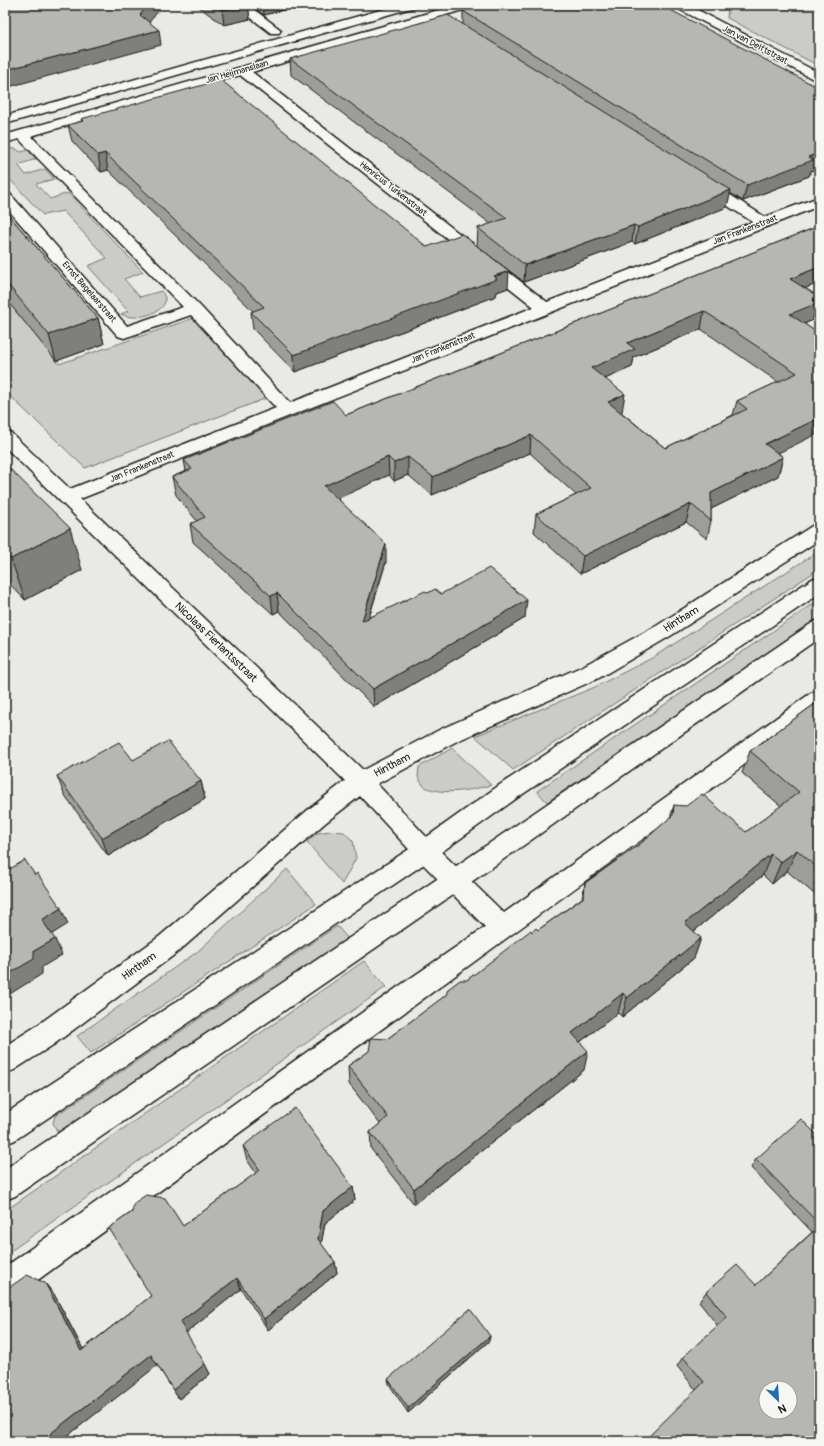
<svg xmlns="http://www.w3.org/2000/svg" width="824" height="1446" viewBox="0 0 824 1446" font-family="Pangolin,sans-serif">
<rect width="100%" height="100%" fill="#e9e9e5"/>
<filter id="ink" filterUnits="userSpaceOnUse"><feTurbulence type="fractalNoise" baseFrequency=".025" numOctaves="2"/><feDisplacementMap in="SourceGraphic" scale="8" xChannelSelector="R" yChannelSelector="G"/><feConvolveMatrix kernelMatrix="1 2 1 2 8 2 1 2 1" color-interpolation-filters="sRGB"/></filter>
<g filter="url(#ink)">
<!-- green -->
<path fill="#cbcbc7" stroke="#747472" d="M 738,5 L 819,5 L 819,66 L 727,18 L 728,8 Z
M 5,148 L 16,149 L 21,152 L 28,150 L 36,159 L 18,165 L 26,175 L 45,169 L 54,179 L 36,184 L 50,199 L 68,193 L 143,272 L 124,279 L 140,297 L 161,291 C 176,307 147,318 133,317 C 129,317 125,316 121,314 L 128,311 L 88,266 L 107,258 L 63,211 L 43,215 L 5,174 Z
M 5,298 L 59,364 L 197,317 L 272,396 L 85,468 L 5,391 Z
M 819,551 L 819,569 L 513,770 L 475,736 L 595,687 L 652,658 Z
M 819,600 L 819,618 L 547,802 L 537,791 Z
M 452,748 L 491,785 C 472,790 444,796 425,787 C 422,785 420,780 418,777 L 419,767 Z
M 330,831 L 344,832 L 353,841 L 356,858 L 342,884 L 307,842 L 317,833 Z
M 287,869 L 316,904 L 91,1053 L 77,1036 L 197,952 Z
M 337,926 L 349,940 L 65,1132 L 57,1131 L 53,1123 L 55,1116 Z
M 364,961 L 386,987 L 5,1255 L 5,1211 Z"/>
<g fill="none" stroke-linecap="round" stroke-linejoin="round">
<defs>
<path id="minor" d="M 234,5 L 248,5 L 281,30 L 279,33 L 271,33 Z
M 398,5 L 417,5 L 415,7 L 5,124 L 5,116 Z
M 456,5 L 475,5 L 473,7 L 252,72 L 547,302 L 753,222 L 698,187 L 696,184 L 698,181 L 703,180 L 708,181 L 765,217 L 819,197 L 819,206 L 80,499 L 363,770 L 441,729 L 583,666 L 658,625 L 812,526 L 819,524 L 819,540 L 672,635 L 599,678 L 457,741 L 377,784 L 433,844 L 504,913 L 811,693 L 819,691 L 819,710 C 552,906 283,1100 16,1296 L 5,1300 L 5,1267 L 405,982 L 485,927 L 417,858 L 360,796 L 325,823 L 178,952 L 53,1045 L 14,1070 L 5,1074 L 5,1046 L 35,1027 L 160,936 L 309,809 L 345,781 L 5,447 L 5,431 L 11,433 L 70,489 L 276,408 L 191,315 L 130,336 L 124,338 L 118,336 L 5,206 L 5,193 L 10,194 L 127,326 L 183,307 L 19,139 L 5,143 L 5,135 ZM 240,75 L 534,307 L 290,403 L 200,306 L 31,136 Z
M 673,5 L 688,5 L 819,73 L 819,82 L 675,7 Z"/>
<path id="tertiary" d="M 819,577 L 819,594 L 517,798 L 433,858 L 15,1140 L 5,1144 L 5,1114 L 417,844 L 501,784 L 812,579 Z
M 819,620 L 819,638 L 464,887 L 15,1196 L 5,1200 L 5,1169 L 446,873 L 812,623 Z"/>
</defs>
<!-- minor casing -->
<use href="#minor" stroke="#1c1c1c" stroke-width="3"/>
<!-- tertiary casing -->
<use href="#tertiary" stroke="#1c1c1c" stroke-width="3"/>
<!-- minor -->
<use href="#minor" fill="#f6f6f2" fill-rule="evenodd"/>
<!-- tertiary -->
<use href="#tertiary" fill="#f6f6f2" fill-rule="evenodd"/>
</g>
<!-- wall -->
<path fill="#9d9d9a" stroke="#1c1c1c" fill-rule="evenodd" d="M 196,5 L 248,5 L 250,19 L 224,25 Z
M 250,5 L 303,5 L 264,15 Z
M 463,11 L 819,88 L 819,168 L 811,171 L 809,176 L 743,201 L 730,193 L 727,207 L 635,244 L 632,242 L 524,282 L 477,246 L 478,228 L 491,224 L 291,75 L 290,59 L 463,24 Z
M 81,119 L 427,247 L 508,288 L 497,292 L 496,296 L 295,372 L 253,329 L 251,312 L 253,311 L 108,170 L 101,172 L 72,141 L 68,125 L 82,121 Z
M 5,211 L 98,318 L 104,344 L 56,361 L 5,298 Z
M 819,226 L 819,283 L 805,288 L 819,297 L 813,320 L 804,324 L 819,334 L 778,453 L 783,457 L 778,476 L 711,509 L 711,521 L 707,539 L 686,522 L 580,574 L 534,532 L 536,514 L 576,495 L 530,453 L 432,495 L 408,475 L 394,481 L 389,475 L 338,498 L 386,562 L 369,618 L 428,593 L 441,594 L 525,618 L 374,707 L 279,611 L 273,614 L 193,542 L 190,524 L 197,521 L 176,495 L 172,477 L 186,471 L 184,460 L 346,415 ZM 701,329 L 778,382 L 737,401 L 733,415 L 665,448 L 621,412 L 605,379 L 632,367 L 634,357 Z
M 5,464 L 82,570 L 25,600 L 5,579 Z
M 819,701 L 819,898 L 787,871 L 772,884 L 763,875 L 694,931 L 701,938 L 694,958 L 622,1017 L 618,1013 L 580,1042 L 584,1070 L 414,1204 L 371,1149 L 370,1132 L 380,1124 L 349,1084 L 348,1066 L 387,1039 L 532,932 L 538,930 L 582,898 L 585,883 L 640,844 L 670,818 L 674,805 L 746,832 L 781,806 L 742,773 L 750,751 Z
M 133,760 L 201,781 L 205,799 L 108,856 L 64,794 L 57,776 Z
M 819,1137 L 819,1441 L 696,1390 L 677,1366 L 683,1357 L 718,1326 L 699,1302 L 706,1292 L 756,1285 L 812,1232 L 751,1168 L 756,1159 Z
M 243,1146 L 353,1187 L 355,1200 L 325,1223 L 321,1244 L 335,1262 L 337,1273 L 268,1330 L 241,1289 L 186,1333 L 210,1374 L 179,1399 L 157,1365 L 61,1441 L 54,1294 L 83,1349 L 151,1296 L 183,1226 L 256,1173 L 247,1160 Z
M 490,1336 L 489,1341 L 408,1413 L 389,1384 L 388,1379 Z"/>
<!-- shaded-wall -->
<path fill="#7f7f7d" stroke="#1c1c1c" d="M 148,5 L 163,5 L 143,30 L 140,15 Z
M 240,5 L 248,5 L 250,19 L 224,25 L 222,10 Z
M 263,5 L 303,5 L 264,15 Z
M 159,30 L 161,45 L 5,88 L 5,70 Z
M 105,153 L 108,170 L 101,172 L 98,155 Z
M 819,153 L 819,168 L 811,171 L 809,176 L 743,201 L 747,185 L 808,157 Z
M 731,190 L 727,207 L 635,244 L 638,227 Z
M 634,225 L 632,242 L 524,282 L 525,265 Z
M 819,267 L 819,283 L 785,296 L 790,279 Z
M 509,271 L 508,288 L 497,292 L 496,296 L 295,372 L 294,355 Z
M 819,297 L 813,320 L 785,332 L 790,314 L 813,300 Z
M 704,311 L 701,329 L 634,357 L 632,367 L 589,386 L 591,368 L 627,343 Z
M 98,318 L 104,344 L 56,361 L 49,335 Z
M 625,394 L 622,412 L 605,420 L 608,402 Z
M 819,418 L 819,433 L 760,462 L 765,444 Z
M 531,435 L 530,453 L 432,495 L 433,477 Z
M 388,457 L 389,475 L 326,504 L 324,486 Z
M 408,457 L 408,475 L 394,481 L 394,463 Z
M 783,457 L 778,476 L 707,511 L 711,493 Z
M 691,504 L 686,522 L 580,574 L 583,556 Z
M 70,528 L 82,570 L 25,600 L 11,559 Z
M 386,544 L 386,562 L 362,639 L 362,621 Z
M 277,593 L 279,611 L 273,614 L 271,596 Z
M 527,600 L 525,618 L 374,707 L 373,689 Z
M 201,781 L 205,799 L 108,856 L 102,838 Z
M 797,850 L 787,871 L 772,884 L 781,862 Z
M 771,854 L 763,875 L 678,944 L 685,923 Z
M 61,908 L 68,924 L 49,936 L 42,920 Z
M 701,938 L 694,958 L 622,1017 L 627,998 Z
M 55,939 L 62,955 L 42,967 L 42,974 L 5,997 L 5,976 L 34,951 Z
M 623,993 L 618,1013 L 567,1052 L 572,1033 Z
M 588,1051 L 584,1070 L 414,1204 L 414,1189 Z
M 353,1187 L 355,1200 L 325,1223 L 320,1251 L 318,1239 L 323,1211 Z
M 335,1262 L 337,1273 L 268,1330 L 264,1319 Z
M 237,1278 L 241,1289 L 186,1333 L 180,1322 Z
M 45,1283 L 54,1294 L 89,1361 L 81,1351 Z
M 490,1336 L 489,1341 L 408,1413 L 408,1408 Z
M 151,1355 L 158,1365 L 61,1441 L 55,1441 L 50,1434 Z
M 205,1364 L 210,1374 L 179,1399 L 173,1390 Z"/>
<!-- building -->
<path fill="#b6b6b3" stroke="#1c1c1c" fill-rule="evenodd" d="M 5,5 L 148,5 L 140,15 L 159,30 L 5,70 Z
M 216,5 L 240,5 L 222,10 Z
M 484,5 L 661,5 L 819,88 L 819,153 L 808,157 L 813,160 L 747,185 L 463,11 Z
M 448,15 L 731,190 L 638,227 L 634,225 L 525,265 L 478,228 L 507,218 L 290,59 Z
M 221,80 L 427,247 L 462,234 L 509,271 L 494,276 L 497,279 L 294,355 L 251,312 L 264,307 L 105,153 L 98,155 L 68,125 L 83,121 L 81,119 Z
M 5,211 L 98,318 L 49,335 L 5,281 Z
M 819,226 L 819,267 L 790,279 L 819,297 L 813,300 L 818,303 L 790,314 L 819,334 L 819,418 L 765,444 L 783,457 L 711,493 L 711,521 L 691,504 L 583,556 L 536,514 L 591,488 L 531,435 L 433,477 L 408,457 L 394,463 L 388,457 L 324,486 L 386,544 L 362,621 L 425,591 L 428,593 L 435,589 L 441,594 L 489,568 L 527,600 L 373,689 L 277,593 L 271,596 L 190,524 L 205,517 L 172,477 L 192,469 L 184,460 L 333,401 L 346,415 ZM 704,311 L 797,373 L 737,401 L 747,409 L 665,448 L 608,402 L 625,394 L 591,368 L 635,349 L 627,343 Z
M 5,464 L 70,528 L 11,559 L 5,553 Z
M 819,701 L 819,869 L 797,850 L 781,862 L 771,854 L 685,923 L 701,938 L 627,998 L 623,993 L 572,1033 L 588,1051 L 414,1189 L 370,1132 L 388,1117 L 348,1066 L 369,1051 L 371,1038 L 387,1039 L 446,995 L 448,989 L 460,980 L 467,980 L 531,930 L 532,932 L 536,928 L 538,930 L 584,897 L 585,883 L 640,844 L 673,815 L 674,805 L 686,806 L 702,794 L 746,832 L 799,792 L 750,751 Z
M 168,741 L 201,781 L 102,838 L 57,776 L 119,742 L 133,760 Z
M 25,860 L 35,875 L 37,873 L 61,908 L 42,920 L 55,939 L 34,951 L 34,959 L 5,976 L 5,872 Z
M 295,1108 L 353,1187 L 323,1211 L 318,1239 L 335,1262 L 264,1319 L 237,1278 L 180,1322 L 205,1364 L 173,1390 L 151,1355 L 50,1434 L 55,1441 L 5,1441 L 5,1312 L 7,1311 L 7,1289 L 27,1275 L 45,1283 L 81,1351 L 151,1296 L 109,1228 L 132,1212 L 134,1203 L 146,1195 L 165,1198 L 183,1226 L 260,1170 L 243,1146 L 268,1127 Z
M 801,1119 L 819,1137 L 819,1224 L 756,1159 Z
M 819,1226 L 819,1441 L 644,1441 L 704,1382 L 683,1357 L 727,1317 L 706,1292 L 737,1265 L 756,1285 ZM 766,1388 L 790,1388 L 790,1412 L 766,1412 Z
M 470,1309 L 490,1336 L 408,1408 L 388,1379 Z"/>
</g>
<g text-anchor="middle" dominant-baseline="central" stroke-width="3" stroke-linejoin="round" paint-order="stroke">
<!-- far-street labels -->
<g font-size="9" fill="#1c1c1c" stroke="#f6f6f2">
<text transform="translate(755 45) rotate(28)">Jan van Delftstraat</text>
<text transform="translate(237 72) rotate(-16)">Jan Heijmanslaan</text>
<text transform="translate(393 189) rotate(38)">Henricus Turkenstraat</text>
<text transform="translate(745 230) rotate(-21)">Jan Frankenstraat</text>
<text transform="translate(89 292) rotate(49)">Ernst Bagelaarstraat</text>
<text transform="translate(443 348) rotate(-22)">Jan Frankenstraat</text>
<text transform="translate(142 467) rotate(-22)">Jan Frankenstraat</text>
</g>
<!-- street labels -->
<g font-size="11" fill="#1c1c1c" stroke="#f6f6f2">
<text transform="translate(681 619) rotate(-32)">Hintham</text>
<text transform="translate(216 642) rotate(44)">Nicolaas Fierlantsstraat</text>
<text transform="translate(392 765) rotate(-28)">Hintham</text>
<text transform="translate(139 966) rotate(-36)">Hintham</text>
</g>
</g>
<!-- margin -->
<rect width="824" height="1446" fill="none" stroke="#f6f6f2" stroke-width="20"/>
<rect x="10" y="10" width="804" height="1426" fill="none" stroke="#1c1c1c" stroke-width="1.5" filter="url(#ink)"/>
<!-- north arrow -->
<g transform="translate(778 1400) rotate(155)"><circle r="19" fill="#f6f6f2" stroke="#9f9f9c"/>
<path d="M0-3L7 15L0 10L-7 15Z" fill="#1f6fb2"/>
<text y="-6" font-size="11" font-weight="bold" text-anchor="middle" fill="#1c1c1c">N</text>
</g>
</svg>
